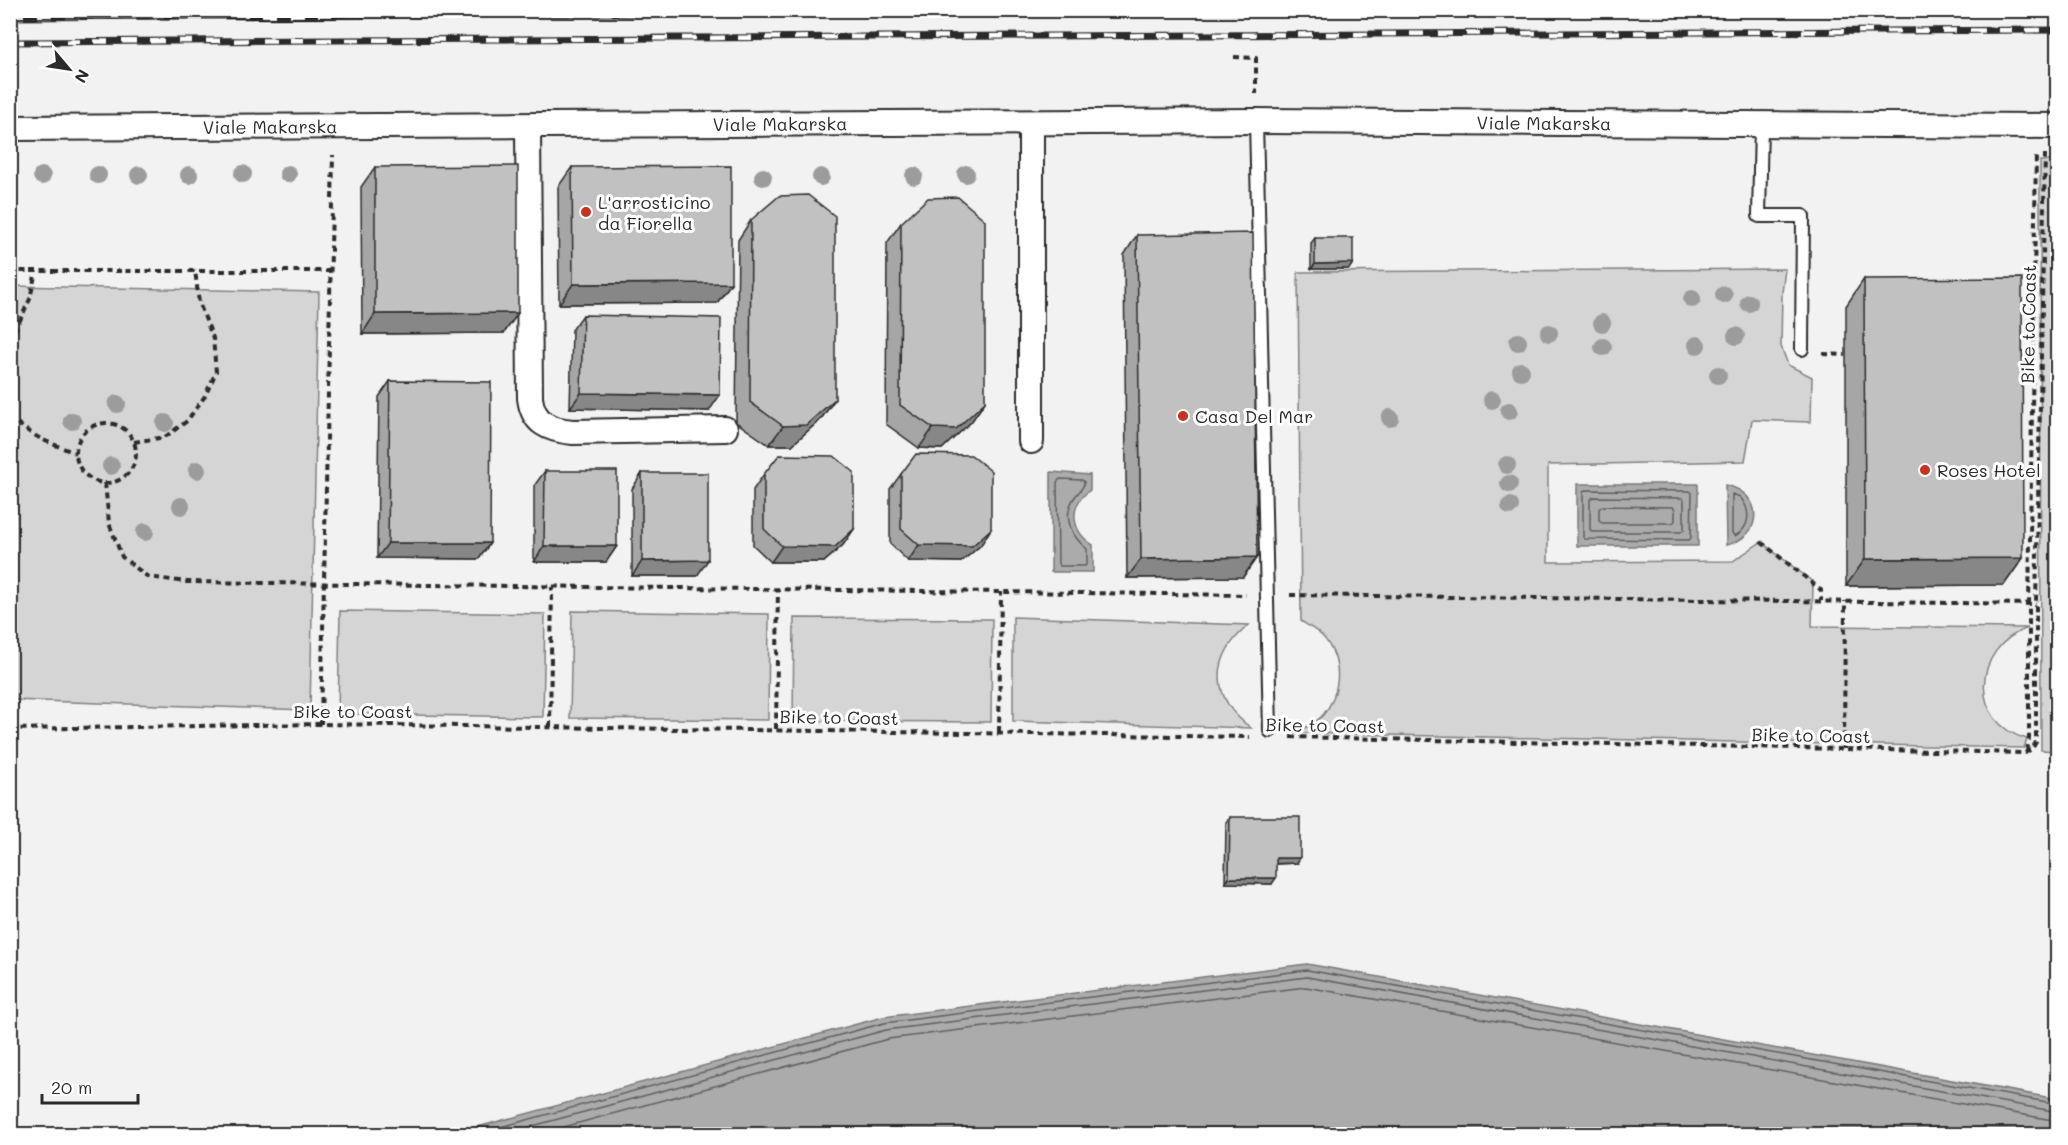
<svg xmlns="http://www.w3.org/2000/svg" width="2068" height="1145" viewBox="0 0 2068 1145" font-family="Mali,sans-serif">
<rect width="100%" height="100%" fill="#f2f2f2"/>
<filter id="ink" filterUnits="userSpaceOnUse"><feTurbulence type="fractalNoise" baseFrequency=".0167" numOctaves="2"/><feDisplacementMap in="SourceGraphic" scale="12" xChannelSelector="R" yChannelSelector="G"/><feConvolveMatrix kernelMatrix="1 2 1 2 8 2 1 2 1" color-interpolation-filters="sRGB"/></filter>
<g filter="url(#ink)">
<!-- green -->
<path fill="#d5d5d5" stroke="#808080" stroke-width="1.5" d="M 2040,161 L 2058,161 L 2057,751 L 2041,750 Z
M 1785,269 L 1782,293 L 1781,346 L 1788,365 L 1812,377 L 1811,422 L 1752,420 L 1745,461 L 1548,465 L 1548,562 L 1733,561 L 1761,542 L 1813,582 L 1812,626 L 2028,628 C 1972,647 1968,723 2027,739 L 2024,748 L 1296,733 C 1305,728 1317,722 1323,715 C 1339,696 1343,667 1329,645 C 1323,634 1312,628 1301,621 L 1298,272 Z
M 11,286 L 319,292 L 310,710 L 11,700 Z
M 340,611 L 545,614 L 543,717 L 338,714 Z
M 572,611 L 769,614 L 768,720 L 570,718 Z
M 1013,617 L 1249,625 C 1210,657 1210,698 1251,728 L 1013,721 Z
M 794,618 L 992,619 L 991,722 L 793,721 Z"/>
<!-- water -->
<path fill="#ababab" stroke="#787878" stroke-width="1.5" d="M 1051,472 L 1090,475 L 1090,490 C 1068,506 1071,531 1093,545 L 1093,572 L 1051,572 Z
M 1577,484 L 1698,484 L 1698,546 L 1577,546 Z
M 1725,485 C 1764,493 1765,537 1726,545 Z
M 1307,964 L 2057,1099 L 2057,1134 L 452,1134 L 883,1017 Z"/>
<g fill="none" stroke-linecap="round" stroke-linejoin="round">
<!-- shore -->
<path stroke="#5e5e5e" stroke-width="1.5" d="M 1060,479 L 1082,480 L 1084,482 C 1084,489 1078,492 1074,498 C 1062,517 1071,536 1087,549 L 1087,563 L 1085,566 L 1060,566 L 1058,563 L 1057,482 Z
M 1585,490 L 1690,491 L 1692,493 L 1691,538 L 1689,540 L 1585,539 L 1583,537 L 1583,493 Z
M 1732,494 L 1740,497 C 1751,510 1751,527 1735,536 L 1732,533 Z
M 1593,497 L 1682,498 L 1684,500 L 1684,530 L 1681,532 L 1592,532 L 1590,529 L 1590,500 Z
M 1602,506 L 1673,507 L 1675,509 L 1675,521 L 1672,523 L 1602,523 L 1599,521 L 1599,509 Z
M 475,1134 L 884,1023 L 1307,970 L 2058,1104
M 503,1134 L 886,1030 L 1307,977 L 2058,1112
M 538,1134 L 888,1039 L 1306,987 L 2058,1121"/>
<defs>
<path id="lane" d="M 1256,121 L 1270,731
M 1761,125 L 1759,216 L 1803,216 L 1802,349"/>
<g id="street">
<path d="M 1031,123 L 1031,441"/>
<path d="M 528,126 L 530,398 C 533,423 549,430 573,432 L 725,429"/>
<path id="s1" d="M 10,128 L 1256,121 L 2058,126"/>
</g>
</defs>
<!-- lane casing -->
<use href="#lane" stroke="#2b2b2b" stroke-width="16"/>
<!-- street casing -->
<use href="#street" stroke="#2b2b2b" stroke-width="28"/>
<!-- path -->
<path stroke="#2b2b2b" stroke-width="4" stroke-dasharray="6 4.5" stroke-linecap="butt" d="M 1234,57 L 1256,58 L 1256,94
M 10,271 L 330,271
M 10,341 L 30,299 L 36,271
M 1823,354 L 1845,355
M 10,416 C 31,437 49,443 76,453
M76 453a30 30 0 1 1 60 0a30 30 0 1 1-60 0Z
M 134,442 L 165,437 L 187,421 L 205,396 L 216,372 L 213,338 L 199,303 L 195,270
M 105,483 L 109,523 L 122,557 L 148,577 L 187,582 L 1246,595
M 1761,542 L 1821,590 L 1821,601
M 1290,595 L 2036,604
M 321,724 L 333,155
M 550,727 L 552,587
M 10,729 L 321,724 L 1250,737
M 776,729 L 778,589
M 999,732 L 1001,592
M 1290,737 L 2025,753 L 2032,749 L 2036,742 L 2036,604 L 2045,154
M 1844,749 L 1845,601
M 2027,751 L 2029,739 L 2029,604 L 2036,153"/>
<!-- lane -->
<use href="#lane" stroke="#fff" stroke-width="12"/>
<!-- street -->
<use href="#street" stroke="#fff" stroke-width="24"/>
<defs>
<path id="rail" d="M 10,17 L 1104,10
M 10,42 L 2058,30"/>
</defs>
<!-- rail casing -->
<use href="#rail" stroke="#2b2b2b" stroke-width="7"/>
<!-- rail -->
<use href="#rail" stroke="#fff" stroke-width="4.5" stroke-dasharray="14" stroke-linecap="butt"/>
</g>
<!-- trees -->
<g fill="#9c9c9c">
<circle cx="243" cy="174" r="9"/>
<circle cx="288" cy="174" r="9"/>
<circle cx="966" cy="174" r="9"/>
<circle cx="98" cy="175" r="9"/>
<circle cx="139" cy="175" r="9"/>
<circle cx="189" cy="175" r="9"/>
<circle cx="42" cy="176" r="9"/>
<circle cx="914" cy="176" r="9"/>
<circle cx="763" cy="177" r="9"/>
<circle cx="821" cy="177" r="9"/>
<circle cx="1724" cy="295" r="9"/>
<circle cx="1692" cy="299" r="9"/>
<circle cx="1749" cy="303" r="9"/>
<circle cx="1602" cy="323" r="9"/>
<circle cx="1549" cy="333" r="9"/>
<circle cx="1736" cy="336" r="9"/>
<circle cx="1518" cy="342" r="9"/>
<circle cx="1697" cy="345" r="9"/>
<circle cx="1603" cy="347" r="9"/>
<circle cx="1521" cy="371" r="9"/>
<circle cx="1718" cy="375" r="9"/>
<circle cx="1492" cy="400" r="9"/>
<circle cx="117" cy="404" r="9"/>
<circle cx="1509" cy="411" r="9"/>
<circle cx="1390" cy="418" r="9"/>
<circle cx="72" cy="421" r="9"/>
<circle cx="165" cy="423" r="9"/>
<circle cx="1507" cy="465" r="9"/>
<circle cx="111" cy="466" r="9"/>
<circle cx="197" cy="470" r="9"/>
<circle cx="1509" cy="484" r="9"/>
<circle cx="181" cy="506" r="9"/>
<circle cx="1510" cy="506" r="9"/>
<circle cx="145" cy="532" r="9"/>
</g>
<!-- wall -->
<path fill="#a6a6a6" stroke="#2b2b2b" stroke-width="1.5" d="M 375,167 L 518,313 L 504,333 L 362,334 L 361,187 Z
M 572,167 L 731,283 L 717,303 L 559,304 L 558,187 Z
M 751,220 L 835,399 L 821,419 L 792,445 L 769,445 L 736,422 L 738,240 Z
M 901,223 L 985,402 L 971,422 L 942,449 L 919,448 L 886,424 L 887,243 Z
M 1137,235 L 1257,557 L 1243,577 L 1127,578 L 1124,255 Z
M 1315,238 L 1353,263 L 1349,269 L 1311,269 L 1311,243 Z
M 1864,279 L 2023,558 L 2004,585 L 1846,586 L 1846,306 Z
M 583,315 L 709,411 L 570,408 L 572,330 Z
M 390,381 L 490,543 L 479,559 L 377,558 L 379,397 Z
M 545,471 L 617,546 L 606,562 L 534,562 L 534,486 Z
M 642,473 L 697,576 L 632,576 L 632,489 Z
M 764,474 L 854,529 L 843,545 L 824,562 L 771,562 L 753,545 L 753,490 Z
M 901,474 L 981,545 L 961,562 L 908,561 L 890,544 L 890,489 Z
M 1230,817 L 1297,863 L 1276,864 L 1272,884 L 1225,883 L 1226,822 Z"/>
<!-- shaded-wall -->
<path fill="#878787" stroke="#2b2b2b" stroke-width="1.5" d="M 1353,263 L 1349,269 L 1311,269 L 1315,264 Z
M 731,283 L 717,303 L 559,304 L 573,284 Z
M 518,313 L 504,333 L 362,334 L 375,314 Z
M 581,393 L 720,395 L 709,411 L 570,408 Z
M 835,399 L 821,419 L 792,445 L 769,445 L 783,426 Z
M 985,402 L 971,422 L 942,449 L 919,448 L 933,428 Z
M 854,529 L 843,545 L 824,562 L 771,562 L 782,546 Z
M 991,529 L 981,545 L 961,562 L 908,561 L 919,545 Z
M 388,543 L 490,543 L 479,559 L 377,558 Z
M 544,546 L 617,546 L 606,562 L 534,562 Z
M 1257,557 L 1243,577 L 1127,578 L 1141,559 Z
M 2023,558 L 2004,585 L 1846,586 L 1865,559 Z
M 708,560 L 697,576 L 632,576 L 642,561 Z
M 1276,858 L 1300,858 L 1297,863 L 1272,864 Z
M 1229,878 L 1276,878 L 1272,884 L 1225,883 Z"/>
<!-- building -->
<path fill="#c1c1c1" stroke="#2b2b2b" stroke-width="1.5" d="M 518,166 L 518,313 L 375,314 L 375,167 Z
M 731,166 L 731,283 L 573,284 L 572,167 Z
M 808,195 L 835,216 L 835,399 L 806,425 L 783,426 L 750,402 L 751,220 L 779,196 Z
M 958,197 L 985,220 L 985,402 L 956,429 L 933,428 L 900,405 L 901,223 L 928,198 Z
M 1253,233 L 1257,557 L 1141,559 L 1137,235 Z
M 1315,238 L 1353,238 L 1353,263 L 1315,264 Z
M 2022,278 L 2023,558 L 1865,559 L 1864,279 Z
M 583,315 L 721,318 L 720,395 L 581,393 Z
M 390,381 L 491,382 L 490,543 L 388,543 Z
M 916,454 L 971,455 L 991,471 L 991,529 L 972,546 L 919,545 L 901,529 L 901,474 Z
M 779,455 L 834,456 L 854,472 L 854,529 L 835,547 L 782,546 L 764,529 L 764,474 Z
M 545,471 L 617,471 L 617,546 L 544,546 Z
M 642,473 L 708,473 L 708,560 L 642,561 Z
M 1230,817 L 1300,817 L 1300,858 L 1276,858 L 1276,878 L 1229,878 Z"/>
</g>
<!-- markers -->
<g fill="#c8321e" stroke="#fff" stroke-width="2">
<circle cx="586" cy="212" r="6"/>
<circle cx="1183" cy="416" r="6"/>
<circle cx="1925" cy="470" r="6"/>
</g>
<g text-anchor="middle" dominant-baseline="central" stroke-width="6" stroke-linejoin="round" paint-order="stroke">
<!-- street labels -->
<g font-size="18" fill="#2b2b2b" stroke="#fff">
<text stroke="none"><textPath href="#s1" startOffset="770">Viale Makarska</textPath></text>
<text stroke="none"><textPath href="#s1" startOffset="1534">Viale Makarska</textPath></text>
<text stroke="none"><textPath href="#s1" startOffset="260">Viale Makarska</textPath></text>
<text transform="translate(2028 324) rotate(-89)">Bike to Coast</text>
<text x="353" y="711">Bike to Coast</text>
<text transform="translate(839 717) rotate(1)">Bike to Coast</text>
<text transform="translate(1325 725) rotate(1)">Bike to Coast</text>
<text transform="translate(1811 735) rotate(1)">Bike to Coast</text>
</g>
<!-- poi labels -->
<g font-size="18" fill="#2b2b2b" stroke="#fff" text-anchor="start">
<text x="598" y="202">L'arrosticino<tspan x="598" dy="21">da Fiorella</tspan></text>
<text x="1195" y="416">Casa Del Mar</text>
<text x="1937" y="470">Roses Hotel</text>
</g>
</g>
<!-- margin -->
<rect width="2068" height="1145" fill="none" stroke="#fff" stroke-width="36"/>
<rect x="18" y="18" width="2032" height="1109" fill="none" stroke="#2b2b2b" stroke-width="2" filter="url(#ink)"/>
<!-- north arrow -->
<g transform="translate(69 69) rotate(119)" stroke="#ffffff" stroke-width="4.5" paint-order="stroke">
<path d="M0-4.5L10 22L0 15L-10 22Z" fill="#2b2b2b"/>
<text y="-9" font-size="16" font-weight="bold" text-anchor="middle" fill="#2b2b2b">N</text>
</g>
<!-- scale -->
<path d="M42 1094v9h96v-9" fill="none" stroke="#2b2b2b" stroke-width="3"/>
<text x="51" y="1094" font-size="18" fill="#2b2b2b" stroke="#ffffff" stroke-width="4.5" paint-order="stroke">20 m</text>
</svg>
